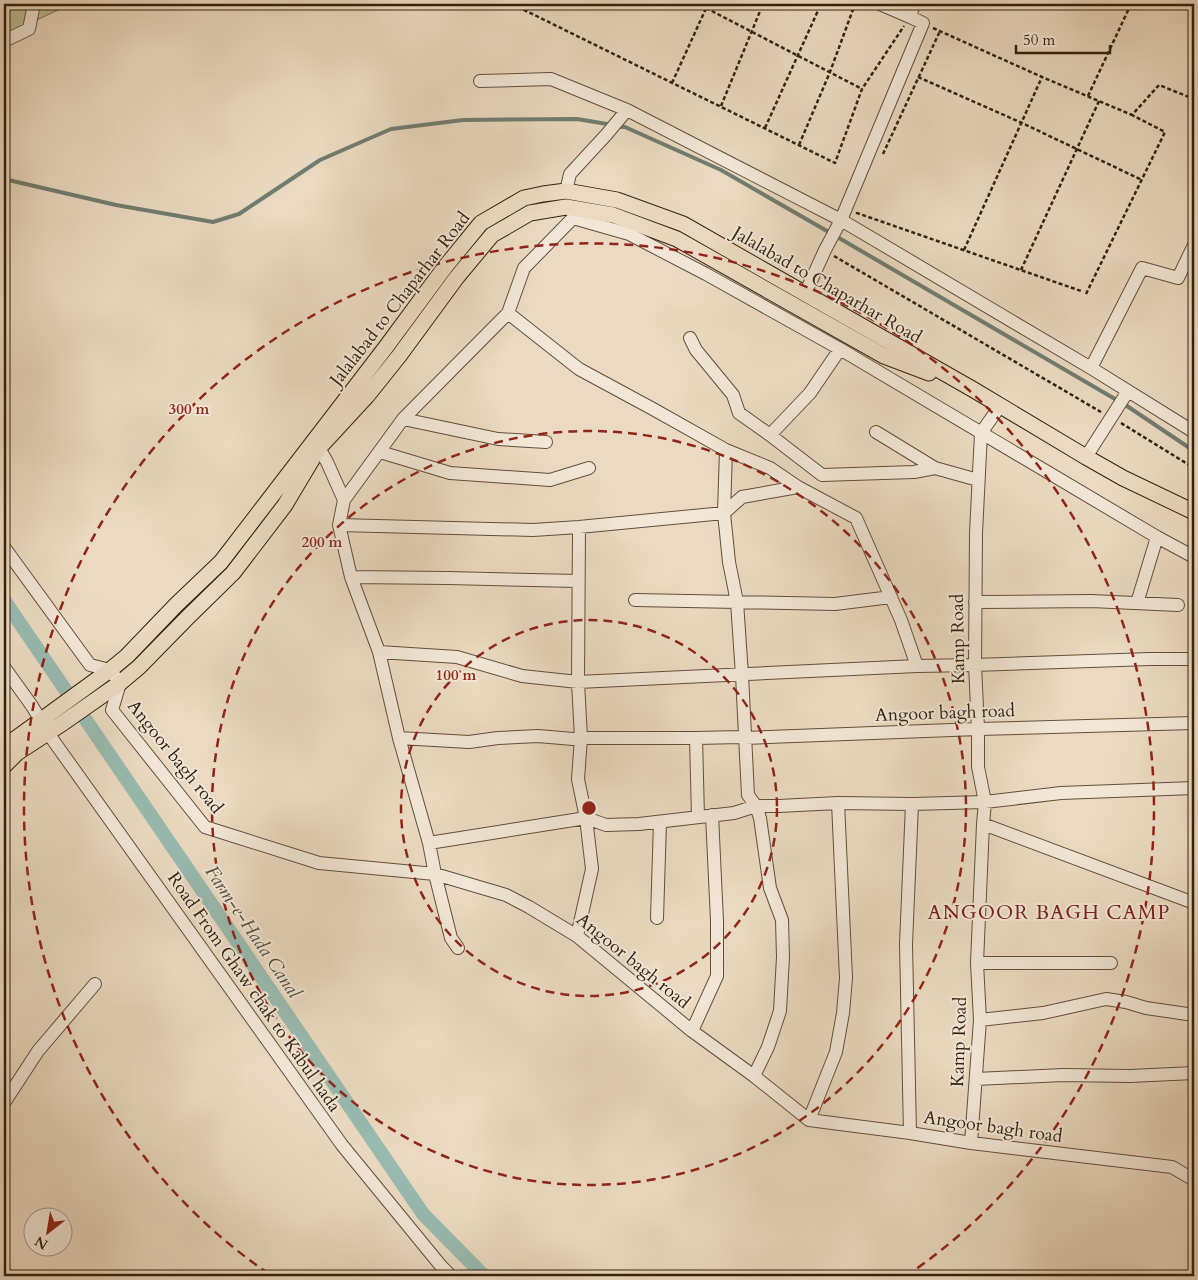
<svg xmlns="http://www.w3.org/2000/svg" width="1198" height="1280" viewBox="0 0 1198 1280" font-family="Cardo,serif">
<rect width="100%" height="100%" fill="#ebdac1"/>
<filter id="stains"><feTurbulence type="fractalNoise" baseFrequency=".004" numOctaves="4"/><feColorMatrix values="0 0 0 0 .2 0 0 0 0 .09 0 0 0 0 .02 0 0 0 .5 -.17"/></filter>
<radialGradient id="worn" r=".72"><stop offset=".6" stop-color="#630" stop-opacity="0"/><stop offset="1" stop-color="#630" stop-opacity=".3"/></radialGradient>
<!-- green -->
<path fill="#babf91" stroke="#767050" d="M 4,4 L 71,4 L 4,35 Z"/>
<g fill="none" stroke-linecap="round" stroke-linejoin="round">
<!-- stream -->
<path stroke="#707d70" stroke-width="4" d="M 621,127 L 625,127 L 721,170 L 827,231
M 4,179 L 116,205 L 213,222 L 239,214 L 320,160 L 391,129 L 463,120 L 577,119 L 607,124
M 839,238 L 1115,399
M 1127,406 L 1194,451"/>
<!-- canal -->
<path stroke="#98bbb1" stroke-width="14" d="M 4,600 L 423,1214 L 484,1276"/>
<defs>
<path id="minor" d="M 880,4 L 910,17
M 4,41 L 29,29 L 34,4
M 480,81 L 551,79 L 627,110 L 841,220 L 1091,368 L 1194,432
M 566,191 L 570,174 L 606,135 L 627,110
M 805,294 L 825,250 L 841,220 L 923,23 L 910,17 L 914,4
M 508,313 L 579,369 L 653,409 L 726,450 L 770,468 L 798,487 L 856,518 L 901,620 L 917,666
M 690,338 L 696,350 L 733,395 L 739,413 L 770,435 L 822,475 L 914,472 L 935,468
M 1091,368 L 1142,268 L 1178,278 L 1194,245
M 403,419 L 498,439 L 546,442
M 876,432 L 935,468 L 978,480
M 770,435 L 810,393 L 840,349
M 319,448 L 327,462 L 344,500 L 339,525 L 351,577 L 379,652 L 399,738 L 429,843 L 435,874 L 451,938 L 458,948
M 726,450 L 724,513 L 729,562 L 737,602 L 742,675 L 748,795 L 756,806 L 760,818 L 770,888 L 782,920 L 783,957 L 780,1011 L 768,1047 L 754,1076
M 380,452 L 450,473 L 550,480 L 589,468
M 1086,457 L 1128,391
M 344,500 L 403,419 L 508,313 L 524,268 L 573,218 L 629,234 L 706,274 L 840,349 L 1157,537 L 1194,557
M 339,525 L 533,530 L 579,527 L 724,513 L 742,497 L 798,487
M 4,547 L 90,665 L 110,670 L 120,683 L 112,710 L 205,827 L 319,863 L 435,874 L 506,895 L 529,907 L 577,936 L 692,1031 L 754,1076 L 809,1120 L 910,1133 L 971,1143 L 1172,1167 L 1194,1180
M 351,577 L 448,578 L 578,581
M 635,600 L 835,604 L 891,597
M 975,602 L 1091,601 L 1178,605
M 1137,603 L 1157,537
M 379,652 L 457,657 L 522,676 L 578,682 L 917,666 L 975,665 L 1150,659 L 1194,659
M 4,667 L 32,706 L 50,736 L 342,1145 L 441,1266 L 451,1276
M 399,738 L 469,742 L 498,738 L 538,736 L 573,739 L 581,738 L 696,738 L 741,737 L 745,738 L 978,729 L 1194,723
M 696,738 L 698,817
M 983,824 L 1194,903
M 429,843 L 586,818 L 606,825 L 639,824 L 734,813 L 756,806 L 779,806 L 838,803 L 912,804 L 985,802 L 1061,793 L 1194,788
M 657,918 L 660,822
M 577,936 L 592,869 L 586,818 L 578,779 L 581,738 L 578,682 L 579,527
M 977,963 L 1111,963
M 980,1020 L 1043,1013 L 1106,999 L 1126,1002 L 1146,1008 L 1194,1015
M 692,1031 L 717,976 L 717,921 L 712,815
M 976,1079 L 1063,1075 L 1130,1076 L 1194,1073
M 4,1103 L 38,1051 L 95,984
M 809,1120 L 836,1052 L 843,1013 L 846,978 L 838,803
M 910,1133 L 906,944 L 912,804
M 971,1143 L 980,1020 L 977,963 L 983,824 L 985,802 L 978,767 L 978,729 L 975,665 L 976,533 L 981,433 L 1000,406"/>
<path id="major" d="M 4,747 L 110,670 L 127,656 L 176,605 L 221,562 L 386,347 L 445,267 L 481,223 L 524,198 L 543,194 L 566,191 L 617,200 L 683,224 L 974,390 L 1086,457 L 1123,478 L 1194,512
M 4,766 L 17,753 L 60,725 L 120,683 L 139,667 L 188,617 L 233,573 L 285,505 L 319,448 L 367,396 L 399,356 L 457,277 L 492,235 L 530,213 L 566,207 L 613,215 L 677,239 L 884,356 L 929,373"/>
</defs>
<!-- minor casing -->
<use href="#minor" stroke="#614f3b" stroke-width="14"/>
<!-- major casing -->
<use href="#major" stroke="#33210e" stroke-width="17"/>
<!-- path -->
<path stroke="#33210e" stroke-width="2.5" stroke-dasharray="4 2.5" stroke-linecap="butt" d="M 512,4 L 835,163 L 862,89 L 904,26
M 706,8 L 862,89
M 933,28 L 1042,77 L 1132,115 L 1159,85 L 1194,99
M 918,77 L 1022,123 L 1142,180
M 672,83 L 708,4
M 1088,96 L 1131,4
M 721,106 L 763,4
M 765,128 L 821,4
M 799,145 L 830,72 L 855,4
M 883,154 L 940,31
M 857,212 L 857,213 L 1081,291
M 964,250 L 1042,77
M 834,256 L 1101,412
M 1021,270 L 1099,101
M 1086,294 L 1165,132 L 1132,115
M 1121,423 L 1194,468"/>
<!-- minor -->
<use href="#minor" stroke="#f2e7d7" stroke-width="12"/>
<!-- major -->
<use href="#major" stroke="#ebdac1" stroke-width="15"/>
</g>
<!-- distance rings -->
<g fill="none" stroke="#8f2418" stroke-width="2.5" stroke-dasharray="9 6">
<circle cx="589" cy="808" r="188"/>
<circle cx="589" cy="808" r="377"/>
<path d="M269 1274A565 565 0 1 1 909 1274"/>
</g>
<g text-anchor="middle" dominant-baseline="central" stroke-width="4" stroke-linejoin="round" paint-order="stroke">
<!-- street labels -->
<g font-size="18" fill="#33210e" stroke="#f2e7d7">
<text transform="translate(827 285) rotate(30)">Jalalabad to Chaparhar Road</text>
<text transform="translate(400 299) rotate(-52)">Jalalabad to Chaparhar Road</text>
<text transform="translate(958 639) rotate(-91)">Kamp Road</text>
<text transform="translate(945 713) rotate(-2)">Angoor bagh road</text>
<text transform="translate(175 757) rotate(51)">Angoor bagh road</text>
<text transform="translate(633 961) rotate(39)">Angoor bagh road</text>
<text transform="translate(254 992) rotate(55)">Road From Ghaw chak to Kabul hada</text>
<text transform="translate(959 1042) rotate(-88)">Kamp Road</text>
<text transform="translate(993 1127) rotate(8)">Angoor bagh road</text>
</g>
<!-- water labels -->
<g font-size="19" font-style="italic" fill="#514f3f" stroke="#f2e7d7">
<text transform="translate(253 932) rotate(56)">Farm-e-Hada Canal</text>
</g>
<!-- quarter labels -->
<g font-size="20" letter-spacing="1" fill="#7a1f14" stroke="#f2e7d7">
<text x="1049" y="912">ANGOOR BAGH CAMP</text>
</g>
</g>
<circle cx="589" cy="808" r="8" fill="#8f2418" stroke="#f2e7d7" stroke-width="2.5"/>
<g font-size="15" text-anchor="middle" font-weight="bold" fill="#8f2418" stroke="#f2e7d7" stroke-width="4" stroke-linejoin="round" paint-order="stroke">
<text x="189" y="414">300 m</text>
<text x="322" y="547">200 m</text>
<text x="456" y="680">100 m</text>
</g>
<!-- margin -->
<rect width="1198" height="1280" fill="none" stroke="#ebdac1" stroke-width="20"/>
<rect x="5" y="5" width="1188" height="1270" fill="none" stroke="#33210e" stroke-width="2.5"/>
<rect x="10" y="10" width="1178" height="1260" fill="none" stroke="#33210e"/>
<!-- north arrow -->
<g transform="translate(48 1232) rotate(211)"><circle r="24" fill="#f2e7d7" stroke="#a69887"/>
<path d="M0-4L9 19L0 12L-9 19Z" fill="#8f2418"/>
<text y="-8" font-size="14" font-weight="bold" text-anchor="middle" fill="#33210e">N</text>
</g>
<!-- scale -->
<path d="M1016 45v8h94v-8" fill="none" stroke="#33210e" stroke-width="2.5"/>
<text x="1023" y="45" font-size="15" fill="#33210e" stroke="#f2e7d7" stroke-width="4" paint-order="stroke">50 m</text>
<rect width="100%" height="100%" filter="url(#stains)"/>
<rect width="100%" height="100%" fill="url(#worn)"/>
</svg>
